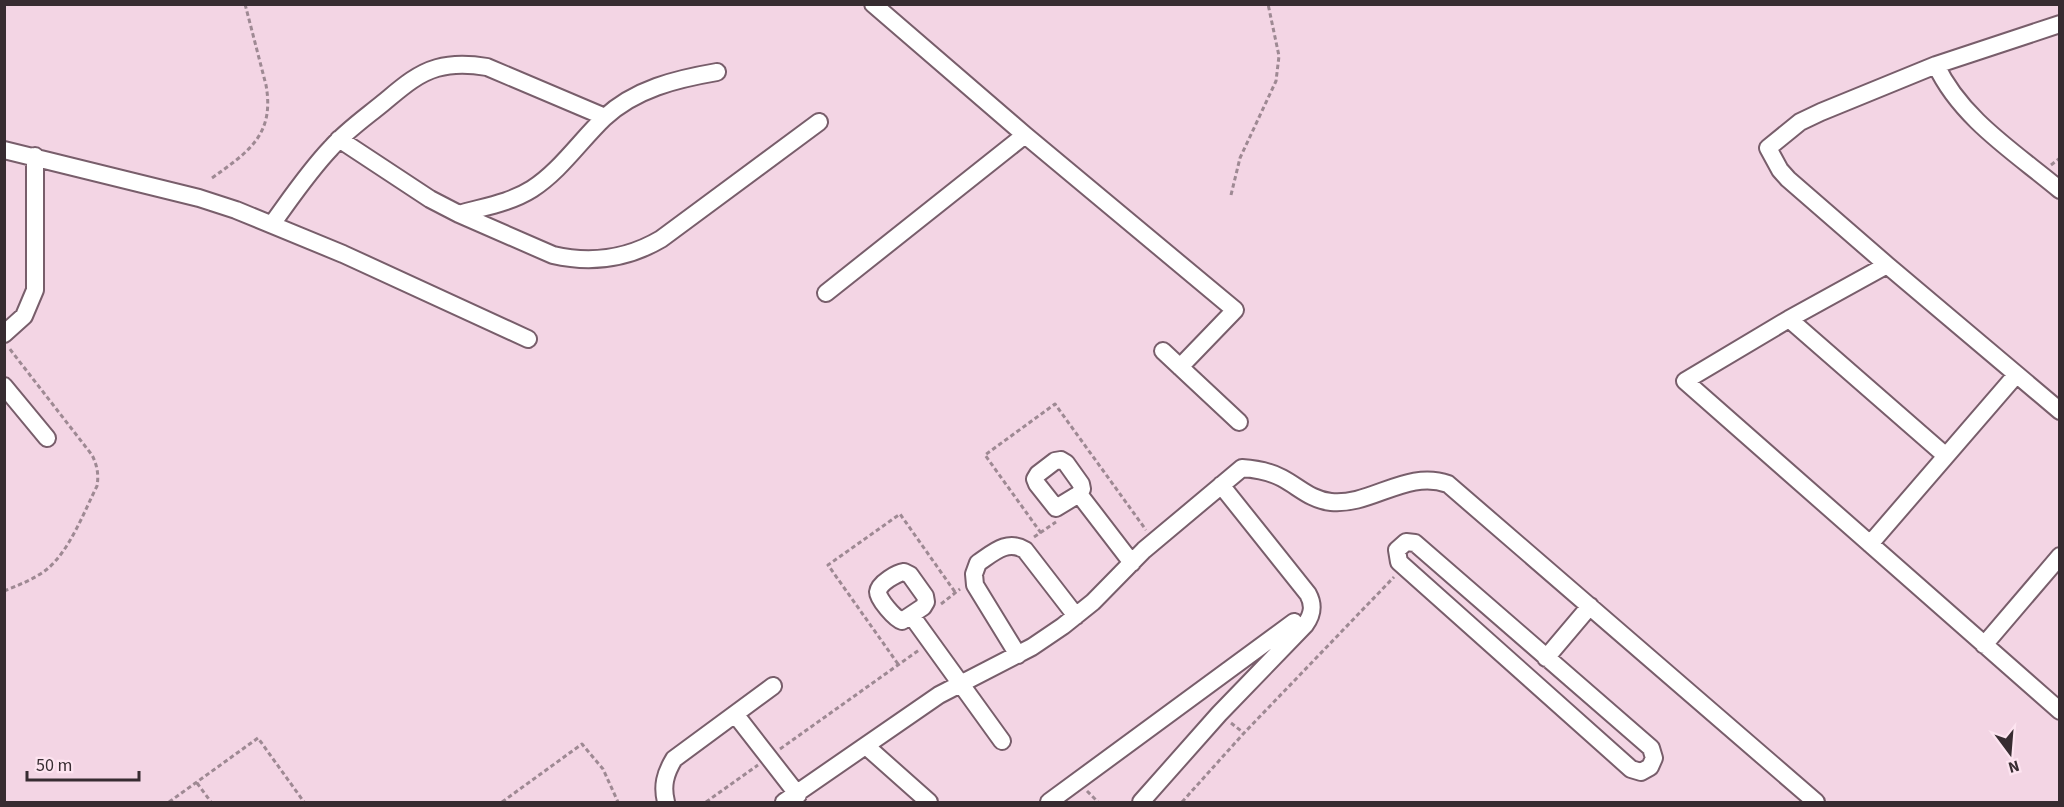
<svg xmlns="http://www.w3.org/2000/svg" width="2064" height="807" viewBox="0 0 2064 807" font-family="'Source Sans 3',sans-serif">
<rect width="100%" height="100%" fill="#f3d5e4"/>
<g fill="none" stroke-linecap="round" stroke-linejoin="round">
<defs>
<path id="minor" d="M 873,4 L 1025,135 L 1235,310 L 1180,367
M 2060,24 L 1936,65 L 1821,112 L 1800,122 L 1768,148 L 1780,170 L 1788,179 L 1887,265 L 2060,411
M 1936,65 C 1961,119 2016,153 2060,190
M 339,139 L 430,199 L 459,214 L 553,255 C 592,264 627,259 661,239 L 819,122
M 4,150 L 199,198 L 236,210 L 343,254 L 528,339
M 459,214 C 483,207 510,203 532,189 C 560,171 580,141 604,118 C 635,89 676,79 717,72
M 272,224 C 291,198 309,171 331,148 C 346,131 366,117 383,103 C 400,89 416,74 437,68 C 454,63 470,64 487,67 L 605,117
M 1887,265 L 1789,319 L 1685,381 L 2060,711
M 826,293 L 1025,135
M 1789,319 L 1946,456
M 4,334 L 24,316 L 35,290 L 35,156
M 1163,351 L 1239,422
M 4,386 L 47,438
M 1061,460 L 1066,463 L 1081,484 L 1082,489 L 1079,494 L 1056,508 L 1037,484 L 1035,479 L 1038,474 L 1055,461 Z
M 1079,494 L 1132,563
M 1406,542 L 1415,543 L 1651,748 L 1654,758 L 1650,767 L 1641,772 L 1631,769 L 1399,562 L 1397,550 Z
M 1870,544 L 2016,375
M 904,572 L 910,575 L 925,596 L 926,602 L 923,607 L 902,621 C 895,619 878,599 878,592 C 879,583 897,573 904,572 Z
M 911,615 L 1002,741
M 1984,645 L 2060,556
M 1018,655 L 975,585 L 974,574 L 978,563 C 993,553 1007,539 1025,550 L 1076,616
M 1546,658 L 1590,606
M 735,714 L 798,795
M 866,746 L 929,802
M 666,802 C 662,786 665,774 674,759 L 773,686
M 784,802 L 939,695 L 1032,647 L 1063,626 L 1093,602 L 1144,550 L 1242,468 C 1256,469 1269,471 1282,478 C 1299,487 1311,500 1331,502 C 1371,506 1407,469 1448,484 L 1816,802
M 1049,802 L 1294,622
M 1141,802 L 1219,714 L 1305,625 C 1313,614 1314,605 1308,594 L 1221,485"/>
</defs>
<!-- minor casing -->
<use href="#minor" stroke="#785e6b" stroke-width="20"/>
<!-- path -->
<path stroke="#9e8993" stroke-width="3" stroke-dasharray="4.5 3" stroke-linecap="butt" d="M 2051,165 L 2060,158
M 212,178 C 248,152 275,135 266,85 L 245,4
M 1231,195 L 1240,158 L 1276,81 L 1279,56 L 1268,4
M 1041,533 L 985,455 L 1055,404 L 1146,530
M 1034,537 L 1056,522
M 4,591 C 19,585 34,579 46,570 C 69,552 84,512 97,486 C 99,474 97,465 92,455 L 9,348
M 941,604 L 960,589
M 898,664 L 828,565 L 900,514 L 955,592
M 1231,723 L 1244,733
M 780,749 L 919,650
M 197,783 L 211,802
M 1087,791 L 1098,802
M 169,802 L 258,738 L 304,802
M 502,802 L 582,744 L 603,769 L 618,802
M 706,802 L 758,765
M 1182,802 L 1244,733 L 1394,577"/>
<!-- minor -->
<use href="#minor" stroke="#fff" stroke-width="16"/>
</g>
<!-- border -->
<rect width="2064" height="807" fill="none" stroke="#372c31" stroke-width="12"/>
<!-- north arrow -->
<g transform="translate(2010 753) rotate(164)" stroke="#fde4f0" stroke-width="4.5" paint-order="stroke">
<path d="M0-4.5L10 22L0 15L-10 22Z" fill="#372c31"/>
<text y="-9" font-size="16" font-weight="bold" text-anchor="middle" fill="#372c31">N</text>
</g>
<!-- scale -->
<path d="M27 771v9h112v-9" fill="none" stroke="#372c31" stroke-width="3"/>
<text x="36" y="771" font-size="18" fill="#372c31" stroke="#fde4f0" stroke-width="4.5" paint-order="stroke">50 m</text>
</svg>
